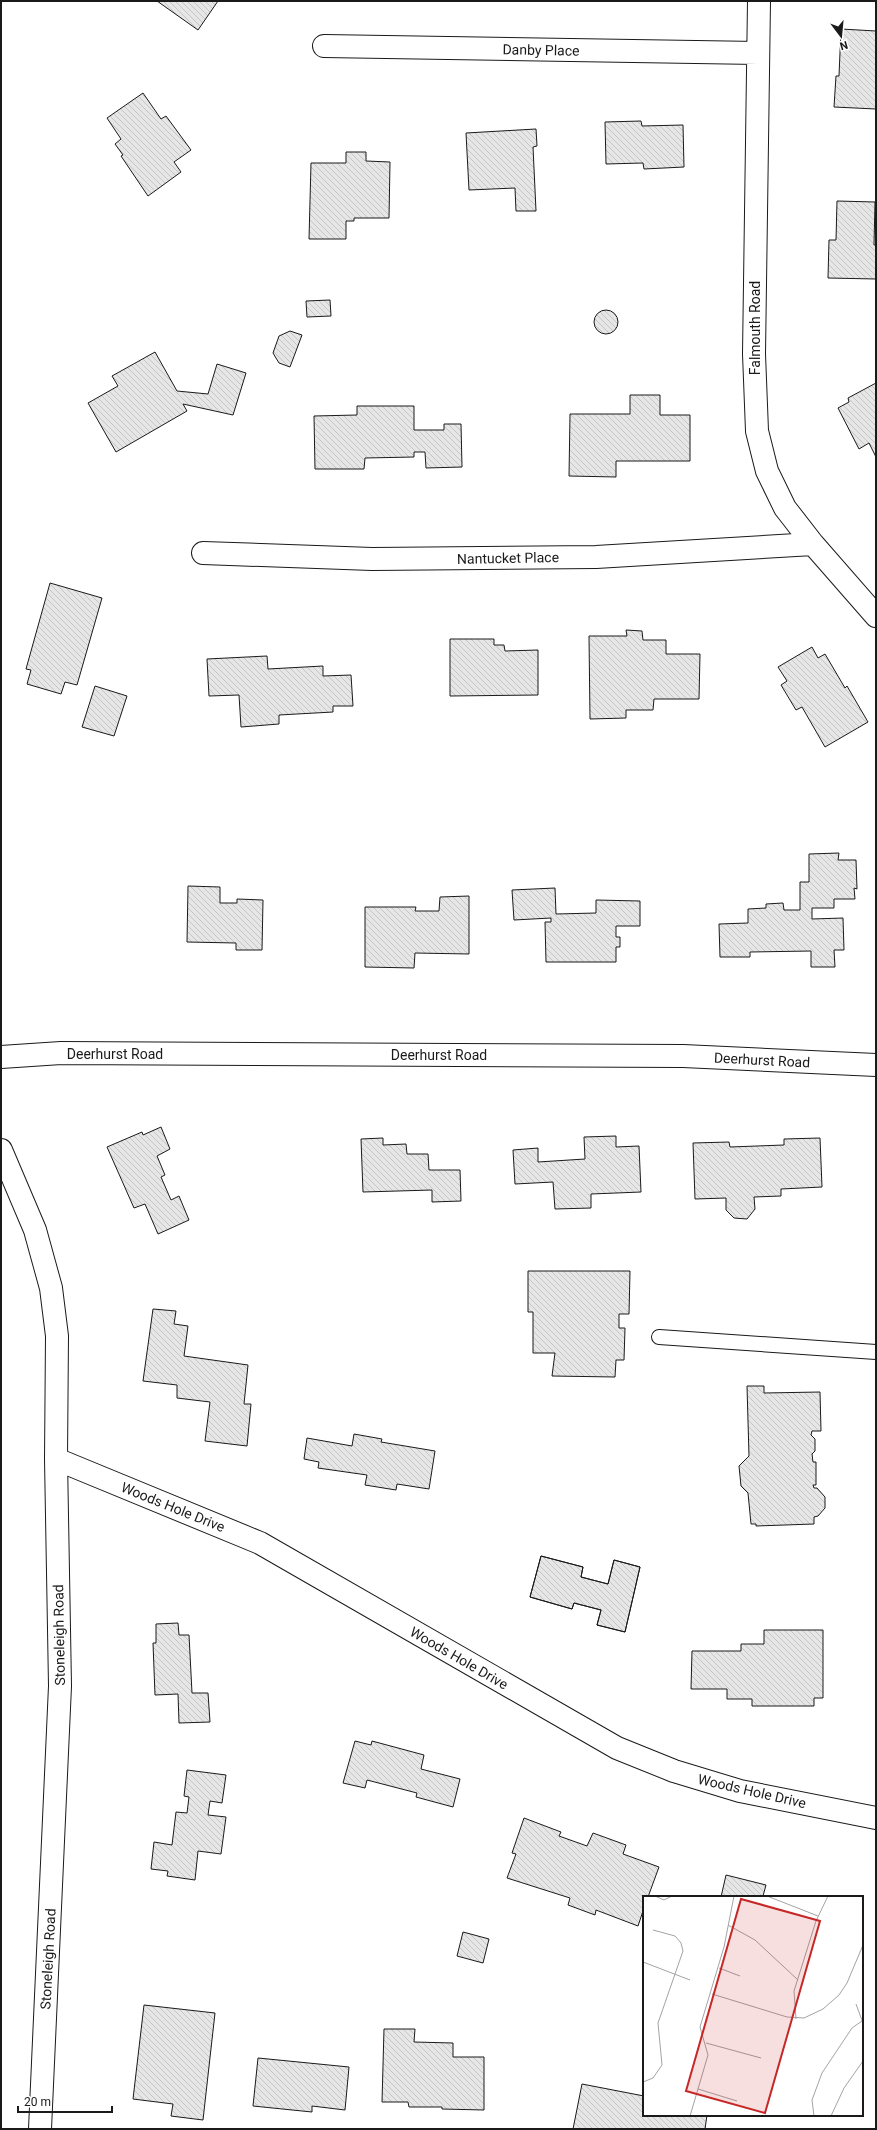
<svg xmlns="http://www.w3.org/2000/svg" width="877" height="2130" viewBox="0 0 877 2130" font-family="Roboto,sans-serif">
<defs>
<pattern id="building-back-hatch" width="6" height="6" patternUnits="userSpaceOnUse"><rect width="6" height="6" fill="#e6e6e6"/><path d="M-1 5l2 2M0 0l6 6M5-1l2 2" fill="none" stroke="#c5c5c5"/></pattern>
</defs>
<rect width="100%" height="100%" fill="#fff"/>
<!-- building -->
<path fill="url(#building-back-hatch)" stroke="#1a1a1a" d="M 157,1 L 218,1 L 198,30 Z
M 841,29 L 876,31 L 876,109 L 834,107 L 836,76 L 839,76 Z
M 143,93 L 161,119 L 166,116 L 191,150 L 174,162 L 181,172 L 148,196 L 121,156 L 123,155 L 115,144 L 121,139 L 107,118 Z
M 641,121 L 642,126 L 683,125 L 684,167 L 644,169 L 643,163 L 606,164 L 605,122 Z
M 536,129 L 537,146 L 533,147 L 536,211 L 516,211 L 515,188 L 469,190 L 466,133 Z
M 346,152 L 366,152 L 366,161 L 390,162 L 389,218 L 354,218 L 354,221 L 346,221 L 346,239 L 309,239 L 311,163 L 346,163 Z
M 837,201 L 875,202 L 874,245 L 876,245 L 876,279 L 828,278 L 829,240 L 836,240 Z
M 330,300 L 331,316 L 307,317 L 306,301 Z
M594 322a12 12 0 1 1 24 0a12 12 0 1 1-24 0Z
M 290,331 L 302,335 L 290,367 L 279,363 L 273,353 L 279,336 Z
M 155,352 L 177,391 L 208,394 L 217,364 L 246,373 L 233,415 L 183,404 L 187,411 L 116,452 L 88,403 L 118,386 L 112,376 Z
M 876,383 L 876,457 L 869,443 L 859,449 L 838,408 L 849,402 L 848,398 Z
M 630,395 L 660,395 L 660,415 L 690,415 L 690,461 L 616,461 L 616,477 L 569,476 L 570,414 L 630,414 Z
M 357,406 L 414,406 L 414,430 L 444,430 L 444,424 L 461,424 L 462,467 L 426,468 L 425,452 L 414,452 L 414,457 L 365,458 L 364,469 L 315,469 L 314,416 L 357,415 Z
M 50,583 L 102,598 L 77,685 L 65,682 L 61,694 L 27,684 L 31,670 L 26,669 Z
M 626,630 L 642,631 L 643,640 L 666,640 L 666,654 L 700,654 L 699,699 L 654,699 L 653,710 L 626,710 L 626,718 L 590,719 L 589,636 L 627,636 Z
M 450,639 L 494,639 L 494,645 L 504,645 L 505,651 L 538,650 L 538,695 L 450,696 Z
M 812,647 L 818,658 L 825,654 L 845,688 L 847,686 L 868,722 L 825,747 L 802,707 L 796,710 L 781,685 L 787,681 L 778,667 Z
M 267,656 L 268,669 L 323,666 L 323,676 L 351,675 L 353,706 L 333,706 L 333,712 L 279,715 L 279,724 L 241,727 L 239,695 L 209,696 L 207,659 Z
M 95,686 L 127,696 L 114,736 L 82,727 Z
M 839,853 L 838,860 L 856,860 L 857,889 L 854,888 L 855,899 L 834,899 L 834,908 L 812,908 L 812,919 L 843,918 L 844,950 L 834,950 L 835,967 L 811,967 L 811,951 L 750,952 L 750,957 L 720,957 L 719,924 L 748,923 L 748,909 L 766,908 L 766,904 L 783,903 L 784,910 L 800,910 L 800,882 L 809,882 L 809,854 Z
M 188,886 L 220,887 L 220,903 L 237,903 L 237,899 L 263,900 L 262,950 L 236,950 L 236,943 L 187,942 Z
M 555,888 L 556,914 L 596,913 L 596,900 L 640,901 L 640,926 L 616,926 L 616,937 L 620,937 L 620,947 L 616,947 L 616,962 L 546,962 L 545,922 L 551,922 L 551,918 L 514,920 L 512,890 Z
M 469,896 L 469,954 L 415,953 L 414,968 L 365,967 L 365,907 L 416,907 L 415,911 L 439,911 L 440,897 Z
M 161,1127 L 170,1149 L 157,1156 L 165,1175 L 161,1177 L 171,1200 L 179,1196 L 189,1220 L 158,1234 L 145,1204 L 134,1208 L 107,1147 L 142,1132 L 143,1135 Z
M 616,1136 L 616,1147 L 639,1146 L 641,1192 L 591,1194 L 591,1208 L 555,1209 L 553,1182 L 515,1184 L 513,1150 L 538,1148 L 538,1162 L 585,1159 L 584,1137 Z
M 383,1138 L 383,1145 L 406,1144 L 407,1154 L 428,1154 L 429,1170 L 460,1170 L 461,1201 L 432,1202 L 432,1190 L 363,1192 L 361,1139 Z
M 820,1138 L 822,1187 L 781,1189 L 781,1196 L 754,1197 L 755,1209 L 747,1219 L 734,1218 L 726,1210 L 726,1198 L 695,1199 L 693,1143 L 729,1142 L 730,1147 L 784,1145 L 784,1139 Z
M 528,1271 L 630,1271 L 629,1314 L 619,1314 L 619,1328 L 625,1328 L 624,1360 L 616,1360 L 615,1377 L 552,1376 L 555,1353 L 533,1353 L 533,1312 L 528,1312 Z
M 153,1309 L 176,1311 L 174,1324 L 188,1326 L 184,1356 L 248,1365 L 244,1404 L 251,1404 L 247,1446 L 205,1441 L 210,1402 L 177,1398 L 177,1385 L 143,1381 Z
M 747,1386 L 764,1386 L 764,1393 L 820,1392 L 821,1431 L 812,1431 L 811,1435 L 815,1439 L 815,1451 L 812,1454 L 813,1462 L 816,1462 L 816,1485 L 813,1485 L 814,1488 L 817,1488 L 825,1497 L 825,1508 L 818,1516 L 814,1517 L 814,1524 L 756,1526 L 756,1524 L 751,1524 L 748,1493 L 741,1486 L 739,1466 L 749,1456 Z
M 354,1434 L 382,1439 L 381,1442 L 435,1451 L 429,1489 L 397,1484 L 396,1490 L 365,1485 L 367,1475 L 318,1468 L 319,1462 L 304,1459 L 307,1438 L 352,1446 Z
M 541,1556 L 583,1567 L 581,1577 L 608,1584 L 614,1560 L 640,1567 L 625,1632 L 597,1625 L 601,1610 L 574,1603 L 572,1609 L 530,1597 Z
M 541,1556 L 583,1567 L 581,1577 L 608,1584 L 614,1560 L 640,1567 L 625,1632 L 597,1625 L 601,1610 L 574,1603 L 572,1609 L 530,1597 Z
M 178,1623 L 179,1635 L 189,1635 L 192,1693 L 208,1693 L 210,1722 L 179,1723 L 178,1694 L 155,1695 L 153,1643 L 156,1643 L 156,1624 Z
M 764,1630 L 823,1630 L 823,1698 L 814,1698 L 814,1706 L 752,1706 L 752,1699 L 727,1699 L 727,1689 L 691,1689 L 692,1651 L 741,1651 L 741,1644 L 764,1644 Z
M 355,1741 L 371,1745 L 372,1741 L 424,1755 L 421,1769 L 460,1779 L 453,1807 L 416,1797 L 417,1793 L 367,1780 L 365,1788 L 343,1783 Z
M 187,1770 L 226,1775 L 222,1803 L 210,1801 L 208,1815 L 226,1817 L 221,1854 L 198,1851 L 195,1880 L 167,1876 L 168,1871 L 151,1869 L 154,1842 L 172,1845 L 176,1812 L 187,1813 L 189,1797 L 184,1796 Z
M 524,1818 L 561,1832 L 559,1836 L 587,1846 L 593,1833 L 626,1845 L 623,1854 L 659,1867 L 648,1897 L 644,1897 L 644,1908 L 638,1926 L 596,1910 L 595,1915 L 568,1905 L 570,1898 L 507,1878 L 516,1854 L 512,1853 Z
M 726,1875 L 766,1885 L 763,1896 L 766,1897 L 721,1897 Z
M 463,1932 L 489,1939 L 483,1963 L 457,1956 Z
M 144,2005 L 215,2013 L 203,2120 L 171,2116 L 173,2104 L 133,2099 Z
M 384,2029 L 415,2029 L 414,2042 L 453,2043 L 453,2057 L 484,2057 L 484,2110 L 442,2109 L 442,2107 L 409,2107 L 408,2102 L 382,2102 Z
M 258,2058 L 349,2067 L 345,2110 L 312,2106 L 312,2112 L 253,2106 Z
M 582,2084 L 644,2096 L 644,2115 L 707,2115 L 705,2129 L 573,2129 Z"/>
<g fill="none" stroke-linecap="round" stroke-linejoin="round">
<defs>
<path id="service" d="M 659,1337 L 876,1352"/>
<path id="minor" d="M 759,1 L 754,354 L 757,431 L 767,471 L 785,508 L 813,544 L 876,616
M 324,46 L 758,53
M 203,553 L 372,559 L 596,557 L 813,544
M 1,1057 L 61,1053 L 683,1056 L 876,1065
M 1,1150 L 35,1230 L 51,1288 L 57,1336 L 56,1459 L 60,1686 L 40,2129
M 56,1459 L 260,1543 L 617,1748 L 674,1771 L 740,1791 L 876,1818"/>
</defs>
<!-- service casing -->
<use href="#service" stroke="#1a1a1a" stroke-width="16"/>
<!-- minor casing -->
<use href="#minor" stroke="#1a1a1a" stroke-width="24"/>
<!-- service -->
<use href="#service" stroke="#fff" stroke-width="14"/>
<!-- minor -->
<use href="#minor" stroke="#fff" stroke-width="22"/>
</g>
<g text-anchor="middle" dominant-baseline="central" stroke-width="3" stroke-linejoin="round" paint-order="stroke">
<!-- street labels -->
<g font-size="14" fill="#1a1a1a" stroke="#fff">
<text transform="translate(541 50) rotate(1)">Danby Place</text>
<text transform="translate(755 328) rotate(-90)">Falmouth Road</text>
<text transform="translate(508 558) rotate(-1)">Nantucket Place</text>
<text x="115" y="1054">Deerhurst Road</text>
<text x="439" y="1055">Deerhurst Road</text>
<text transform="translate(762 1060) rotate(3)">Deerhurst Road</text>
<text transform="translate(173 1507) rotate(22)">Woods Hole Drive</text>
<text transform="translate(59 1635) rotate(-91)">Stoneleigh Road</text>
<text transform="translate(459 1658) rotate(30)">Woods Hole Drive</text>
<text transform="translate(752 1791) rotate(13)">Woods Hole Drive</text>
<text transform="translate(48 1959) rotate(-87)">Stoneleigh Road</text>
</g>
</g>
<!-- overview -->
<g transform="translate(643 1896)">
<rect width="220" height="220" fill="#fff"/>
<path fill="none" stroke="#a3a3a3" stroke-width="1" d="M 12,0 L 21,4 L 29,0M 124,0 L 175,20M 85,29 L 112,44 L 155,84M 0,66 L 47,84M 76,72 L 97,80M 69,98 L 144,121 L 161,122 L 180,113 L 196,99 L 204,87 L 220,49M 213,108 L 220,127M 153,123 L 151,95 L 173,25 L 185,0M 63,147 L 118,162M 0,186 L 10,182 L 19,169 L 15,127 L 40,55 L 38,47 L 32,40 L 10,34M 55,193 L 94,205M 47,220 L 65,159 L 57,131 L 81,51 L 91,0M 171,220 L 169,204 L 179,177 L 209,132 L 219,125M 188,220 L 201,192 L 220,165"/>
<path fill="#c62828" fill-opacity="0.15" stroke="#c62828" stroke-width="2" d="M 98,3 L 177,25 L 122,217 L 43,195 Z"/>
<rect width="220" height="220" fill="none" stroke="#1a1a1a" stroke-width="2"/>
</g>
<!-- border -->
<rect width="877" height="2130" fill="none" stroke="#1a1a1a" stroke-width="4"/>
<!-- north arrow -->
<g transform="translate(841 36) rotate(164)" stroke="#ffffff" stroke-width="3" paint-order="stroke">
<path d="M0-3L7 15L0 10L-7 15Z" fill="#1a1a1a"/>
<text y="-6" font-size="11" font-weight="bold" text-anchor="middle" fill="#1a1a1a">N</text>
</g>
<!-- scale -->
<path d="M18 2106v6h94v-6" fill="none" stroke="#1a1a1a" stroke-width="2"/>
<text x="24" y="2106" font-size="12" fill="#1a1a1a" stroke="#ffffff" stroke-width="3" paint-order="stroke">20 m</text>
</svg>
